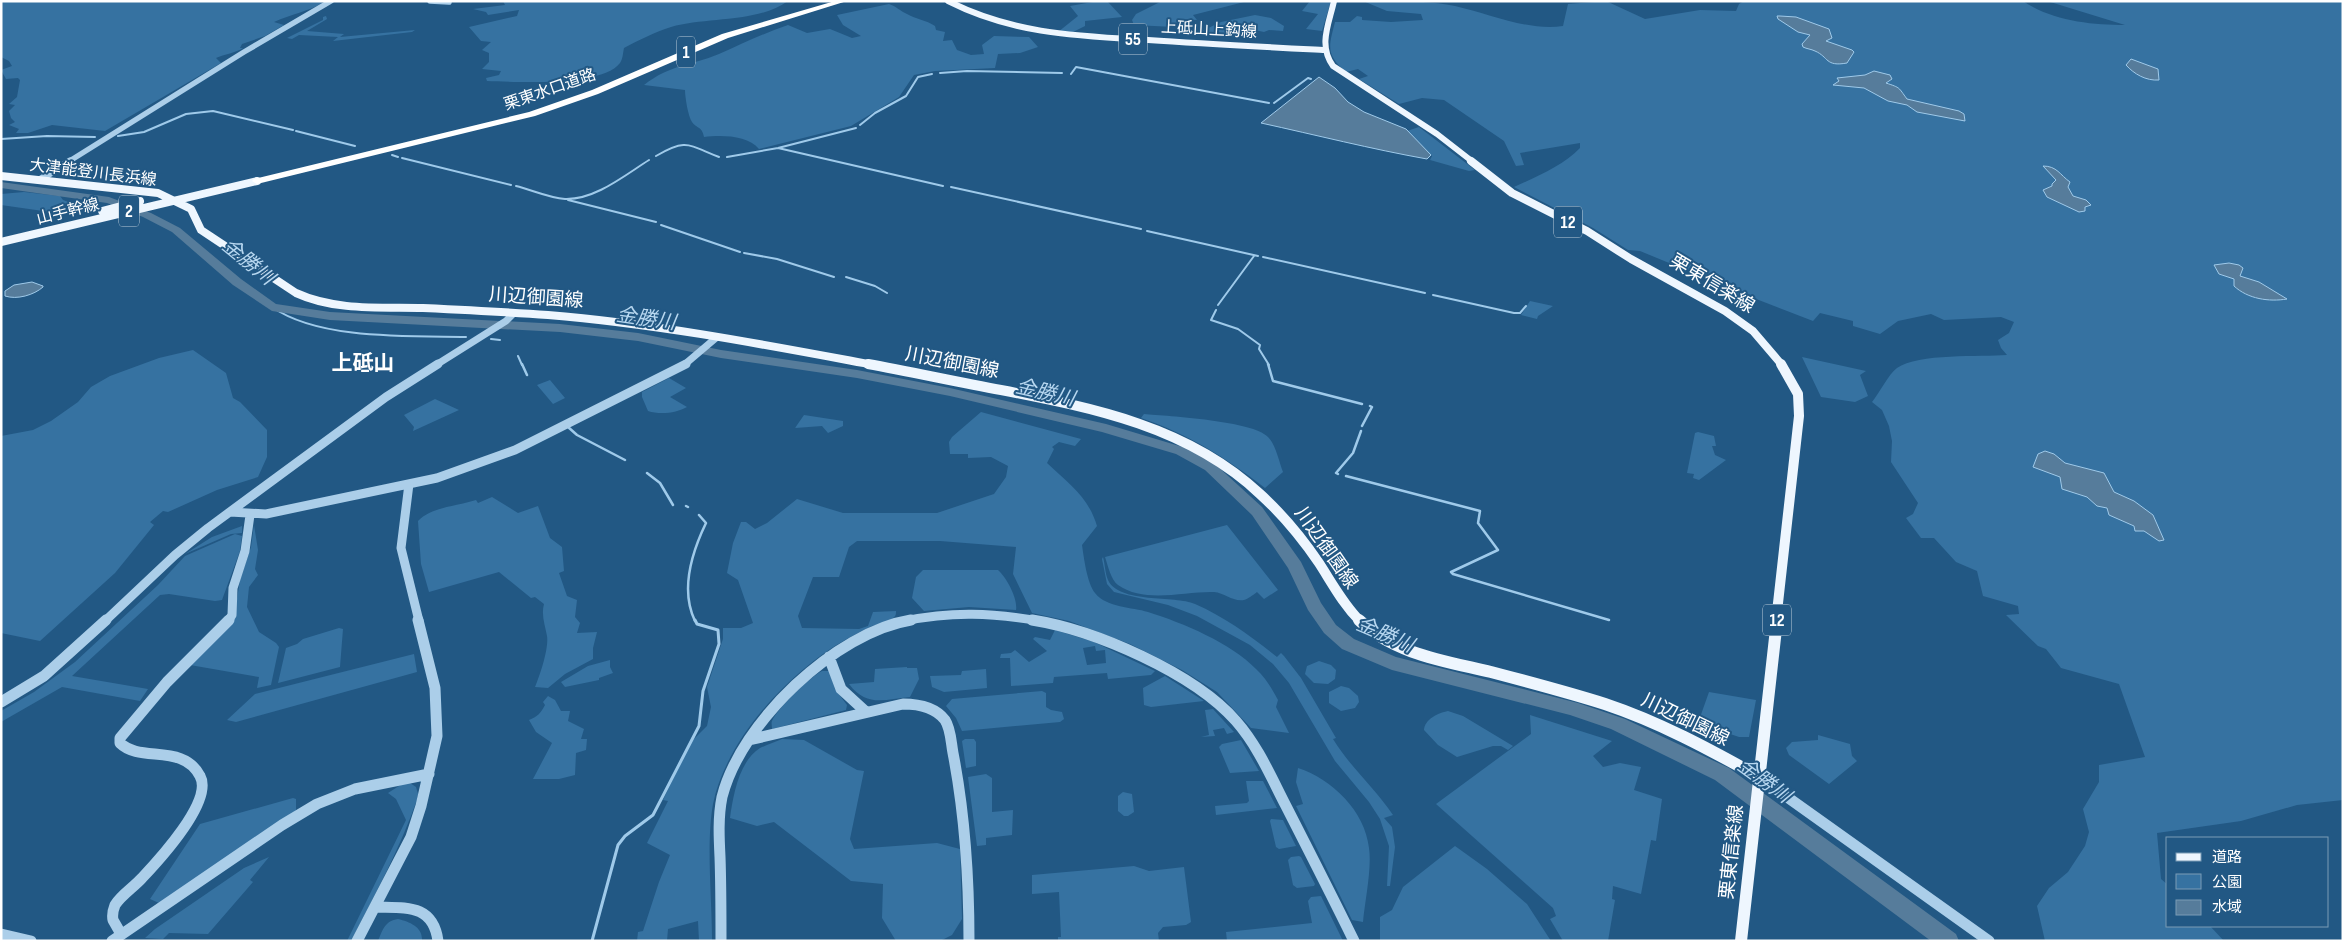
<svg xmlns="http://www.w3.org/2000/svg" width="2344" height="942" viewBox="0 0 2344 942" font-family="'Sofia Sans Condensed','Noto Sans JP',sans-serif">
<rect width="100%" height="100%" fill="#225884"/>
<!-- green -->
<path fill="#3672a1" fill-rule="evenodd" d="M 1,1 L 321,1 L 324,2 C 308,12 291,14 274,22 L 284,25 L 265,36 L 242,44 L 240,48 L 243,48 C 236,53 224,54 216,58 L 221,63 L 105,131 L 52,125 L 28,133 L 16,133 L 19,129 L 9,125 L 15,122 L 11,118 L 9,111 L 15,105 L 9,104 L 17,97 L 20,80 L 18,78 L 6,79 L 1,70 L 12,66 L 9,61 L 1,57 Z
M 503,1 L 788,1 C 758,23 706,17 671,27 C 655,32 639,40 624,48 C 623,52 623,59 620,63 C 602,87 516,82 487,81 L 486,78 L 499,75 L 501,71 L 482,69 L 489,62 L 489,53 L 482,50 L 491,42 L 481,41 L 469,27 L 517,16 L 519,10 L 488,15 L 486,12 L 473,9 L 505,5 Z
M 1098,1 L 1107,1 L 1122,17 L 1085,21 L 1085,26 L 1071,33 L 1058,32 L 1078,16 L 1070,6 Z
M 1162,1 L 1248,1 L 1193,15 L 1197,20 L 1182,19 L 1174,27 L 1134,25 L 1132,20 L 1136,14 Z
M 1310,1 L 1331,1 L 1322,31 L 1306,29 L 1318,14 L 1302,11 Z
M 1363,1 C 1393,1 1425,0 1455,6 C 1490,14 1527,31 1563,26 L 1568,4 L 1606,1 L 1645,19 L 1700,10 L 1736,11 L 1739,4 L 1744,1 L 2023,1 C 2052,21 2091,25 2125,25 L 2047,1 L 2343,1 L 2343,800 L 2297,805 L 2241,821 L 2157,833 L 2161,879 L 2168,885 L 2168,926 L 2210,926 L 2224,941 L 2045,941 L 2037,906 L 2049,888 L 2068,872 L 2085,846 L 2089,832 L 2083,809 L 2099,782 L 2099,765 L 2145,757 L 2119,684 L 2061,668 L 2046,649 L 2038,646 L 2006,615 L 2019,614 L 2018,606 L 1983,596 L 1977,571 L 1956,562 L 1934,538 L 1921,538 L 1906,518 L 1913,514 L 1918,503 L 1891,462 L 1892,441 L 1889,426 L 1882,410 L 1872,402 C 1880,392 1888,375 1897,368 C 1918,353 1981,357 2007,355 L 2001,348 L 1998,340 L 2009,333 L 2014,322 L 2001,317 L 1944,320 L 1931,314 L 1898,321 L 1880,334 L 1853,326 L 1853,321 L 1820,313 L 1813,321 L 1751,297 L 1744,296 L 1735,302 L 1713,292 L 1724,282 L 1691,272 L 1640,251 L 1628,250 L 1593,228 L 1514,187 C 1536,177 1564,165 1580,148 L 1580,143 L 1520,153 L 1524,165 L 1516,166 L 1504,141 L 1444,100 L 1422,98 L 1399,104 L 1359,79 L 1368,76 L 1358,69 L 1346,72 C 1325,54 1329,46 1335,22 L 1350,22 L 1357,16 L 1362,17 L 1362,20 L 1391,22 L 1423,20 L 1421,14 L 1387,11 Z
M 889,4 C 896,6 900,11 907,14 C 916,19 926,20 935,26 L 936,30 L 945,32 L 943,41 L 952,40 L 957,50 L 971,55 L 984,54 L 982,45 L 994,36 L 1029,37 L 1038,47 L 1020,53 L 998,54 L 995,68 L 935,71 L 914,75 L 899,97 L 851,126 L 759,149 C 748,135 721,135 704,137 C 702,126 697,129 692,122 C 688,116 685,97 685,90 L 644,85 C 671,64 690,66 719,54 C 742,44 764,33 788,25 L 807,33 L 830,29 L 852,38 L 861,36 L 843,25 L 837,15 Z
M 1255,15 L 1271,18 L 1284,26 L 1283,31 L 1269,30 L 1264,32 L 1250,29 L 1234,37 L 1202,31 L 1221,22 Z
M 326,16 L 327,19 L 307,31 L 344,34 L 340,37 L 415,30 L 412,32 L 333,41 L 338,37 L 299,35 L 292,39 L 287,38 L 323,20 L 323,17 Z
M 1419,127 L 1475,170 L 1469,171 L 1430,160 L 1432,156 L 1407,131 Z
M 24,192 L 60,196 L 63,200 L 85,208 L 64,214 L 1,205 L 1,194 Z
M 1530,301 L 1553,306 L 1538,316 L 1537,319 L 1521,315 Z
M 193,350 L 226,373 L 233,398 L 240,402 L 267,430 L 267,457 L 258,477 L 217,490 L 168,512 L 163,511 L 150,522 L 154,525 L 115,573 L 40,641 L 1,633 L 1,436 L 33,430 L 51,421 L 78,402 L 91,387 L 110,376 L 159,358 Z
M 1802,357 L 1866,371 L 1860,375 L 1868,396 L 1855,402 L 1821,397 Z
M 669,378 L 686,388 L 670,397 L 687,407 C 677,413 660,415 648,411 L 642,397 L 642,392 Z
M 550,380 L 565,398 L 553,404 L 537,385 Z
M 435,399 L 459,410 L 413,431 L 414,427 L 404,415 Z
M 981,412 L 1081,439 L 1075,446 L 1059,442 L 1052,447 L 1054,449 L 1047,463 C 1069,484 1088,496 1097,526 L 1082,545 C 1084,558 1087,583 1095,593 C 1107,608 1132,607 1148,612 C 1183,623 1231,643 1256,669 C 1266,678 1272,689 1278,700 L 1276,707 L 1289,733 L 1251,728 L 1217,692 L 1182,670 L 1130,644 L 1069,621 L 1032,613 L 1013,574 L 1016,547 L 940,541 L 857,541 L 849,547 L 839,577 L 813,577 L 798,616 L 802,628 L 859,629 L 868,626 L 873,612 L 896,611 C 896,614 896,616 893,618 C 889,623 879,624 872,626 C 863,630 854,635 845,640 C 790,671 726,739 713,804 C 706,843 712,899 712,940 L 699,941 L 698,921 L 668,929 L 667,941 L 637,941 L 638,932 L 643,931 L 659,882 L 670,855 L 647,843 L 668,801 L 663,800 L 690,743 L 707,726 L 711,707 L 707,687 L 723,639 L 723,628 L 741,628 L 753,623 L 738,580 L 727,573 L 733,543 L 741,522 L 746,522 L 755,529 L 767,523 L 797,499 L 843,513 L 937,513 L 994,494 L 1006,477 L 1008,466 L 991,457 L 968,458 L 968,454 L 950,454 L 949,442 L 952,437 Z
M 1144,414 C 1168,416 1254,421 1268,437 C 1276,445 1279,462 1283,472 L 1265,488 C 1225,457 1190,435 1141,418 Z
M 804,415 L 843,421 L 843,426 L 828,433 L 822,426 L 795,428 Z
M 1698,432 L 1714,436 L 1716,446 L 1712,446 L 1715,455 L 1726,460 L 1699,480 L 1693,478 L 1694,474 L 1687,473 L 1695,433 Z
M 492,497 L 518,513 L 538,506 L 550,538 L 562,547 L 564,571 L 559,573 L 567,596 L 577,600 L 575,617 L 580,623 L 577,633 L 597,632 L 593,648 L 593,659 L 565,674 L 548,688 L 535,687 C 540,675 549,648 547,636 C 545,625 541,615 544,604 L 535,597 L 531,598 L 499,572 L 429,592 L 421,564 L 418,521 C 431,507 458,506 476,500 L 478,503 Z
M 254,525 L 258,550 L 255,569 L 258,575 L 249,587 L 247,607 L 259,632 L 276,643 L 279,647 L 271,685 L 257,688 L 259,677 L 190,665 L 236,605 L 240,580 L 251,547 Z
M 1227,525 L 1278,590 L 1264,599 L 1257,592 C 1253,595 1248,599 1244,600 C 1233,602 1225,593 1214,592 C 1185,591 1145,604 1118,585 C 1111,580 1108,566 1105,557 Z
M 242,526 L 242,533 L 231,534 L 185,554 L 212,537 Z
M 235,534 L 242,536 L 240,551 L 222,600 L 215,601 L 169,594 L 160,595 L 72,676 L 148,689 L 140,701 L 62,687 L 1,722 L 1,711 L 34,692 L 75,662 L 158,585 L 185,556 Z
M 1103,557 C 1105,564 1105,573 1108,580 C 1119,604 1175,595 1195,604 C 1225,617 1252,637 1277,657 L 1281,653 L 1284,656 L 1301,678 L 1336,738 L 1333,739 C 1350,767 1375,788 1393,815 L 1384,818 L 1392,827 L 1395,847 L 1390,886 L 1387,886 L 1389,846 L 1380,819 L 1369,802 L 1335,761 L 1289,683 L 1273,664 L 1250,645 L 1197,616 L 1168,605 L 1114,592 L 1107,584 L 1102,559 Z
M 923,570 L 998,570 C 1007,578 1018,599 1016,610 L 969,607 L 924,611 L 912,598 L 916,577 Z
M 339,628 L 343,629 L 340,667 L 278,683 L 286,648 L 297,644 L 303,639 Z
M 1055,630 L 1094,642 L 1155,671 L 1151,675 L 1108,679 L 1107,673 L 1054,677 L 1053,683 L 1011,686 L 1010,658 L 1000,658 L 1001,654 L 1011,653 L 1015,650 L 1029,662 L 1047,651 L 1033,639 L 1035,637 L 1050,640 ZM 1095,646 L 1096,651 L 1105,650 L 1106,663 L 1087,665 L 1083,648 Z
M 414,654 L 417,672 L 236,722 L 227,720 L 255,694 Z
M 610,660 L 610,667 L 613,673 L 599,678 L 599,680 L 565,687 L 561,682 L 588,666 Z
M 1319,661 L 1331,665 L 1336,670 L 1335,679 L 1328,684 L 1314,683 L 1305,674 L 1307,666 Z
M 907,667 L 907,668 L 917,668 L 919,679 L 910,697 C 885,699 867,708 849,684 L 874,682 L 875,669 Z
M 986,669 L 987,688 L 944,692 L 932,687 L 930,676 L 961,675 L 962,671 Z
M 822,671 L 829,671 L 835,689 L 847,705 L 846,710 L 772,729 C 772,726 771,723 772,721 C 776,710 811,676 822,671 Z
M 1165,676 L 1204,701 L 1151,707 L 1144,705 L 1143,688 Z
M 1341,686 L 1349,688 L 1358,696 L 1359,702 L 1355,708 L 1341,711 L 1329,703 L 1329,692 Z
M 1042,691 L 1046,693 L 1046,707 L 1051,710 L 1062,712 L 1064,719 L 1060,722 L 962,731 L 956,718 L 946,706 L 952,699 Z
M 1709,692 L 1756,700 L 1749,737 L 1739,737 L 1698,723 Z
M 548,696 L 555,700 L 561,711 L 570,711 L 568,721 L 584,729 L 581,739 L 587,739 L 586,750 L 576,753 L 575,775 L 559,779 L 533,779 L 552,743 L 536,732 L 529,720 C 537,717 541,713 545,705 L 543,702 Z
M 1213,709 L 1234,732 L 1227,734 L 1224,728 L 1213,730 L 1215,736 L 1201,737 L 1209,735 L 1205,710 Z
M 1448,711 L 1463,716 L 1513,746 L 1508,750 L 1501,746 L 1493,746 L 1457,757 L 1438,745 L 1424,730 C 1425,719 1438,713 1448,711 Z
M 1530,715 L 1612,741 L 1593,756 L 1603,767 L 1620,763 L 1641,767 L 1634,790 L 1662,799 L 1656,841 L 1651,840 L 1641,894 L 1613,886 L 1612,899 L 1615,900 L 1608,941 L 1563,941 L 1550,919 L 1556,916 L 1553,908 L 1436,804 L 1531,734 Z
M 1818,735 L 1850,744 L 1852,756 L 1857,761 L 1829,784 L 1789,755 L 1786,748 L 1792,742 L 1818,740 Z
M 782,739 L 804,740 L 857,770 L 864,771 L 850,839 L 854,849 L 937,843 L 960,849 L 962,919 L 952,935 L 940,941 L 896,941 L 882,918 L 883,884 L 851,881 L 774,822 L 757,826 L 730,818 C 733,796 739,761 760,748 C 767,745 775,742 782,739 Z
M 965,739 L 974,739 L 976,742 L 976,766 L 966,768 L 962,741 Z
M 1241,740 L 1259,771 L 1230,773 L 1219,747 L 1222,744 Z
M 1298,768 C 1332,779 1365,811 1369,848 C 1372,868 1365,901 1363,922 L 1352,920 L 1296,806 L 1303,804 L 1296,782 Z
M 986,774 L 992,778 L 992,812 L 1013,810 L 1012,835 L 986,838 L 986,845 L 977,846 L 968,777 Z
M 1246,781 L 1263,781 L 1277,808 L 1216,815 L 1215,806 L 1247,803 L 1249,801 Z
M 402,784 L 410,783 L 416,787 L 418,794 L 417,800 C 399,850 375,895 351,941 L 347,941 L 406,820 L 396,799 L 388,793 Z
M 1123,792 L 1132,794 L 1134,812 L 1128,816 L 1124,816 L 1118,811 L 1118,796 Z
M 293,798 L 296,799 L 296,810 L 294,812 L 159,903 L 150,899 L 200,824 Z
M 1271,819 L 1283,820 L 1296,846 L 1279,849 L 1276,847 L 1270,821 Z
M 1455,846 L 1487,869 L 1527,904 L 1551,941 L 1380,941 L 1380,917 L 1392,910 L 1403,887 Z
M 1299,856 L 1301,857 L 1315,884 L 1314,886 L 1297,888 L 1293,885 L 1288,860 L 1291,857 Z
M 269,857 L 250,880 L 253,882 L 208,934 L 169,933 L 163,939 L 145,938 L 155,929 L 244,868 Z
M 1134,866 L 1149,871 L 1184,867 L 1191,922 L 1186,925 L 1163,927 L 1158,933 L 1159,941 L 1058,941 L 1058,937 L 1061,937 L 1059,892 L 1032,894 L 1032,875 Z
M 1321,896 L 1343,941 L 1227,941 L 1226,932 L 1312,923 L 1308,901 L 1311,897 Z
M 398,919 C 410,922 423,927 422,941 L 378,941 C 383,929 385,921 398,919 Z"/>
<!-- water -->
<path fill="#567c9b" stroke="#9fcaea" d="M 1780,16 L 1796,17 L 1829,29 L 1832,38 L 1826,41 L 1852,50 L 1854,52 L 1847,63 C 1825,67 1829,57 1815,51 C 1811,49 1807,49 1803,47 L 1802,44 L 1810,35 L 1798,32 L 1778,19 L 1777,16 Z
M 2131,59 L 2158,69 L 2159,80 C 2146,81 2134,74 2126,65 Z
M 1874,71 L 1890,75 L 1892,79 L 1886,83 C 1901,88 1898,87 1907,99 L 1959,111 L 1964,114 L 1965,121 L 1917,112 L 1907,105 L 1888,101 L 1864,88 L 1833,85 L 1839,81 L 1837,78 L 1865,75 Z
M 1319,77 L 1335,88 L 1348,102 L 1364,112 L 1406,129 L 1431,155 L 1427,159 C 1371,149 1316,135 1261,123 Z
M 2043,166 C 2057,166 2060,175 2070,182 L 2068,187 L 2073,196 L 2086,200 L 2091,205 L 2085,207 L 2085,211 L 2079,212 L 2047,197 L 2043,190 L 2052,186 L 2052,184 L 2056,180 Z
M 2229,263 L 2239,265 L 2243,268 L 2240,276 L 2259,282 L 2287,299 C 2269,302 2248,299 2234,286 L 2234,279 L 2219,274 L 2214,265 Z
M 32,282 L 43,286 L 43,287 C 34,295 17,300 5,296 L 5,291 L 14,285 Z
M 2045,451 L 2054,454 L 2065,463 L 2104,473 L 2114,492 L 2134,501 L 2153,515 L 2164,540 L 2159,541 L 2144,531 L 2135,531 L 2134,526 L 2109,515 L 2107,508 L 2097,506 L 2087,497 L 2062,489 L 2060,477 L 2033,467 L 2038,454 Z"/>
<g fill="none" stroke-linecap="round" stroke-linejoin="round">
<!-- stream-far2 -->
<path stroke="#9fcaea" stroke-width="2" d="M 940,73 L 967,71 L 1062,73
M 1071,74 L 1076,67 L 1269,103
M 1274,103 L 1308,78 L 1311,79
M 860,125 L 875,113 L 906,96 L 918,77 L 932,74
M 296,131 L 355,146
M 118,136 L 144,132 L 186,114 L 213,111 L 293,130
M 1,139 L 47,136 L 95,137
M 778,148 L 943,186
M 392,155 L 398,157
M 656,156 C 687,138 688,145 719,157
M 727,157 L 778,148 L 856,128
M 402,158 L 511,185
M 516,186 C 532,190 549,198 565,199 C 595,200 625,175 649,160
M 951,187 L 1141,229
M 568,200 L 656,222
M 661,225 L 740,252
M 1147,231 L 1258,256
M 744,253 L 777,259 L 834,277
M 1263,257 L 1425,293
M 846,277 L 875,286 L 887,293
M 1433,295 L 1514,313 L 1520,313 L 1526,306
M 1218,305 L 1254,256
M 272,307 C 319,340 409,336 466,337
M 1216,310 L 1211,320 L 1238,329 L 1260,345 L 1259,349 L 1269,365
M 491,339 L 500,340
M 518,356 L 522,365"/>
<!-- stream-far1 -->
<path stroke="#9fcaea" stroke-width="2.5" d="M 522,364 L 527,375
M 1268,364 L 1273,381 L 1362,404
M 1362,426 L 1372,407 L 1370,406
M 568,427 L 577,435 L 625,460
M 647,473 L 660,483 L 673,505
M 1338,474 L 1336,473 L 1353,453 L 1361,431
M 1346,476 L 1480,511 L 1478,523 L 1498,550 L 1451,572 L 1453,574 L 1609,620
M 686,506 L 688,507
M 695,621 C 680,590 692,552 706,523 L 699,515"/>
<!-- stream -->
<path stroke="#9fcaea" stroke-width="3" d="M 592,941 L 618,845 L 625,836 L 653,815 L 699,726 L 703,691 L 719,644 L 718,630 L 697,624 L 695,620"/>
<!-- river -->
<path fill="#567c9b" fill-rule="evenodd" d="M 1,182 L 109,197 L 151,213 L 180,228 L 241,279 L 276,304 L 330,312 L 560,324 L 638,333 L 721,350 L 857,370 L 950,388 L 1106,424 L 1186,448 L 1215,464 L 1262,507 L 1301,562 L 1321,603 L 1336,625 L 1354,639 L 1396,657 L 1578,703 L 1625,719 L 1729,768 L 1956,934 L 1959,941 L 1931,941 L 1715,780 L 1611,729 L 1570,715 L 1392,670 L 1342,649 L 1324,633 L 1308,610 L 1288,568 L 1252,515 L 1205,470 L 1176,454 L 1102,432 L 950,396 L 857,378 L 721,358 L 638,341 L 560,332 L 330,320 L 272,311 L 233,285 L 172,232 L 143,217 L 107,203 L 1,188 Z"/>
<!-- minor-far3 -->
<path stroke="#abcee9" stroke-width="5.5" d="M 430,1 L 449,2
M 68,162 L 244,52 L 331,1"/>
<!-- minor-far2 -->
<path stroke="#abcee9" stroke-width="7" d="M 41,179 L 70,161
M 436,365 L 506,321 L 513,314
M 684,365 L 717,337"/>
<!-- minor-far1 -->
<path stroke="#abcee9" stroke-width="9" d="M 409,484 L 401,548 L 419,621
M 230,512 L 266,514 L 437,478 L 515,450 L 686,364
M 105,621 L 175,555 L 208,528 L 386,397 L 438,364
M 228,621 L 232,615 L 233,588 L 245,551 L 250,515
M 905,621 C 952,611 992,613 1040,621"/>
<!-- minor -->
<path stroke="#abcee9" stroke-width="11" d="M 1032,620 C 1095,630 1194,673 1236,721 C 1258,746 1271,777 1286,806 C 1309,851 1332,896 1354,941
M 829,657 L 841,689 L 865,711
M 1,702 L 44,676 L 106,620
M 749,740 L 903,704 C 918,704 935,707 945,720 C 951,729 951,743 953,753 C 965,815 969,878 969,941
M 1759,777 L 1989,941
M 376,907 C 406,908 433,904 438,941
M 1,934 L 31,941
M 121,934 L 113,920 C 112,915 113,910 115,905 C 121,895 134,887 142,878 C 158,861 214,801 200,776 C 183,743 140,763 120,743 L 120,738 L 167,682 L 229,620
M 112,941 L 282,825 L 317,804 L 355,789 L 429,774
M 357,941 L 411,837 L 421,806 L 437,736 L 435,688 L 418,620
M 721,941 C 721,913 721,885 720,857 C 719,837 718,817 722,797 C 741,722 836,632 911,620"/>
<!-- major-far3 -->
<path stroke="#eef6fe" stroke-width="6" d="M 948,1 C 1013,34 1077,36 1148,40 C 1206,44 1265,47 1323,50
M 1334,1 C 1329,24 1318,45 1333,66 L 1437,134 L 1473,162"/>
<!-- major-far2 -->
<path stroke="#eef6fe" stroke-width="8" d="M 1471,161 L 1512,193 L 1587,231 L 1631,259 L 1725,311 L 1753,331 L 1782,365
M 1,176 L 158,193 L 191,209 L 201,230 L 296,293 C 335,311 381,307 423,308 C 465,310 507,312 548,315 C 658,324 766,345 874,365
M 102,211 L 140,201
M 1,242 L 257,181"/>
<!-- major-far1 -->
<path stroke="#eef6fe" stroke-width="10" d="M 868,364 C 912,372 957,382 1001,390 C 1094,408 1189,427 1260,494 C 1282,514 1302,538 1319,563 C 1332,583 1343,604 1360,621
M 1776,621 L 1799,416 L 1798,394 L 1781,364"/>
<!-- major -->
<path stroke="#eef6fe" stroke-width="12" d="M 1359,620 C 1394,654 1445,661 1491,672 C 1529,682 1567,692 1605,704 C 1659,722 1709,749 1759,777
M 1741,941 L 1777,620"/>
<!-- highway -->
<path fill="#fff" fill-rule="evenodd" d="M 835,1 L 847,1 L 728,38 L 598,94 L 535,116 L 257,184 L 252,181 L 254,179 L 529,112 L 592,90 L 722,34 Z"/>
</g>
<g text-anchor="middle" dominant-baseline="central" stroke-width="4" stroke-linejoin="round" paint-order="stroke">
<!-- far-street labels -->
<g font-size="16" fill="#fff" stroke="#225884">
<text transform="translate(1209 30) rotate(3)">上砥山上鈎線</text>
<text transform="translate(550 90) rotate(-19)">栗東水口道路</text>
<text transform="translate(93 173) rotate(7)">大津能登川長浜線</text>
<text transform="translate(68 212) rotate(-14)">山手幹線</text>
</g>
<!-- shield labels -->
<g fill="#225884" stroke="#bdcdda" stroke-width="1">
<rect x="1119" y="23.5" width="28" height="31" rx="4"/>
<rect x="677" y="36.5" width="18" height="31" rx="4"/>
<rect x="119" y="195.5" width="20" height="31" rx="4"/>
<rect x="1554" y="206.5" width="28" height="31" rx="4"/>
<rect x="1763" y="604.5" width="28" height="31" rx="4"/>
</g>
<g font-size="18" font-weight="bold" fill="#fff">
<text x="1133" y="39">55</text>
<text x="686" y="52">1</text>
<text x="129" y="211">2</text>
<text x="1568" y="222">12</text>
<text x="1777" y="620">12</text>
</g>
<!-- street labels -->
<g font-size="19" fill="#fff" stroke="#225884">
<text transform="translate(1712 284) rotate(31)">栗東信楽線</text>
<text transform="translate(536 298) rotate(4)">川辺御園線</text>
<text transform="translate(952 363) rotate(11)">川辺御園線</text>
<text transform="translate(1326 548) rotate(55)">川辺御園線</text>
<text transform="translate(1685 720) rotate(26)">川辺御園線</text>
<text transform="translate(1732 852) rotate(-84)">栗東信楽線</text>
</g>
<!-- water labels -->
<g font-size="20" font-style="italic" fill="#b7d7f0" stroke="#225884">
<text transform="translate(248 262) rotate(39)">金勝川</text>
<text transform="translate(646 319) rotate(8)">金勝川</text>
<text transform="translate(1045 393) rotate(13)">金勝川</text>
<text transform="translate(1385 635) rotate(23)">金勝川</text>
<text transform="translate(1764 781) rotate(36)">金勝川</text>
</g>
<!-- quarter labels -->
<g font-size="21" font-weight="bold" fill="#fff" stroke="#225884">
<text x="363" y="363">上砥山</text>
</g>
</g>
<!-- border -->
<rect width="2344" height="942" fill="none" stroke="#ffffff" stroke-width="5"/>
<!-- legend -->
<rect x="2166" y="837" width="162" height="90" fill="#225884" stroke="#7a9bb5"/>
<rect x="2176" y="853" width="25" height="8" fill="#eef6fe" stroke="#7a9bb5"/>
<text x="2212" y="862" font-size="15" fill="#ffffff">道路</text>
<rect x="2176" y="874" width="25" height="15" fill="#3672a1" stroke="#7a9bb5"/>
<text x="2212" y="887" font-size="15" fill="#ffffff">公園</text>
<rect x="2176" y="900" width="25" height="15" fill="#567c9b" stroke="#7a9bb5"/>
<text x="2212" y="912" font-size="15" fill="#ffffff">水域</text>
</svg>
